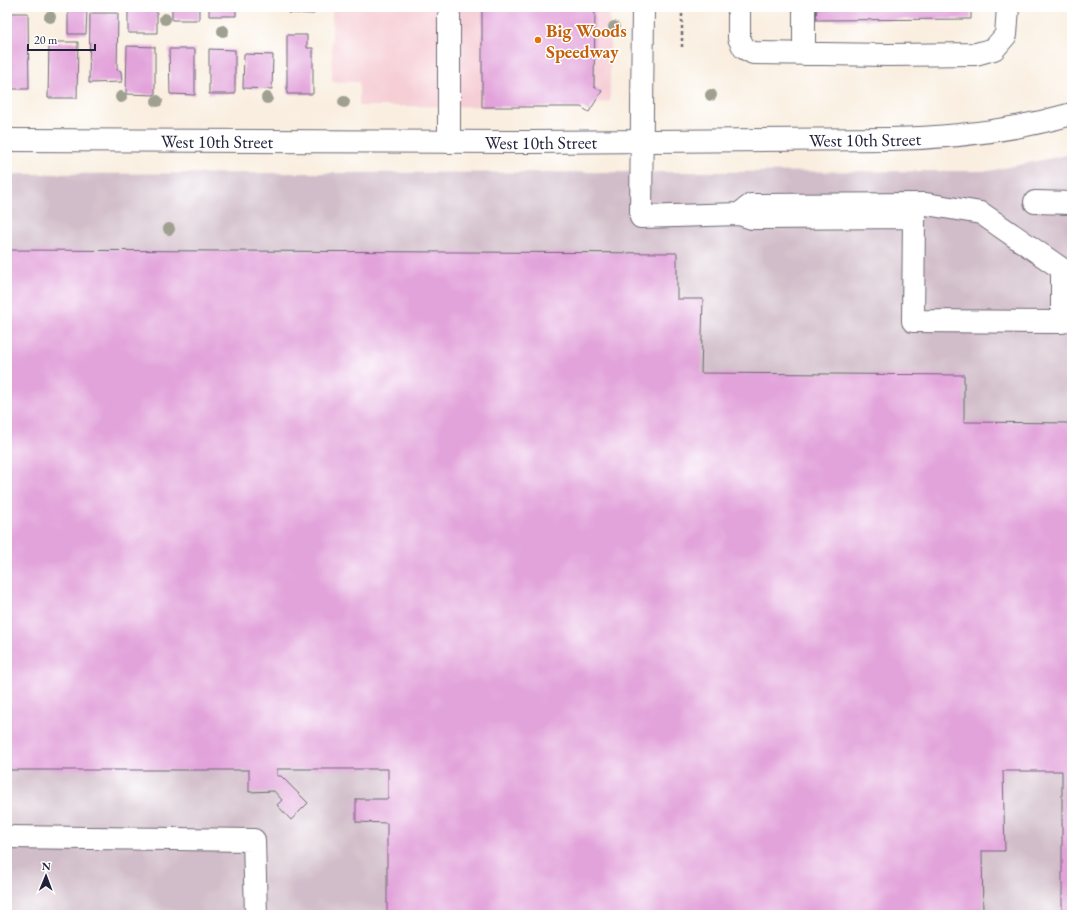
<svg xmlns="http://www.w3.org/2000/svg" width="1079" height="922" viewBox="0 0 1079 922" font-family="'EB Garamond',serif">
<rect width="100%" height="100%" fill="#fff"/>
<filter id="ink" filterUnits="userSpaceOnUse"><feTurbulence type="fractalNoise" baseFrequency=".025" numOctaves="2"/><feDisplacementMap in="SourceGraphic" scale="8" xChannelSelector="R" yChannelSelector="G"/><feConvolveMatrix kernelMatrix="1 2 1 2 8 2 1 2 1" color-interpolation-filters="sRGB"/></filter>
<filter id="wash" filterUnits="userSpaceOnUse"><feTurbulence type="fractalNoise" baseFrequency=".012" numOctaves="4" result="noise"/><feDisplacementMap in="SourceGraphic" scale="16" xChannelSelector="R" yChannelSelector="G"/><feGaussianBlur stdDeviation="0.9" result="paint"/><feColorMatrix in="noise" values="0 0 0 0 0 0 0 0 0 0 0 0 0 0 0 0 0 1.4 0 .05"/><feComposite in="paint" operator="in"/></filter>
<g filter="url(#wash)">
<rect width="100%" height="100%" fill="#f9eedf"/>
<!-- built -->
<path fill="#f6cfd6" d="M 332,7 L 610,7 L 610,101 L 581,107 L 359,106 L 359,82 L 332,82 Z"/>
<!-- industrial -->
<path fill="#d1bdc9" d="M 1072,154 L 1072,915 L 7,915 L 7,174 L 989,171 Z"/>
<g id="blocks">
<!-- building -->
<path fill="#e2a2da" d="M 128,7 L 157,7 L 157,33 L 128,33 Z
M 172,7 L 199,7 L 199,20 L 172,20 Z
M 209,7 L 236,7 L 236,16 L 209,16 Z
M 288,7 L 314,7 L 314,14 L 288,13 Z
M 482,7 L 595,7 L 594,87 L 602,91 L 589,112 L 581,107 L 482,107 Z
M 817,7 L 971,7 L 971,19 L 816,20 Z
M 68,9 L 87,9 L 86,34 L 68,34 Z
M 7,13 L 28,13 L 29,89 L 7,89 Z
M 90,13 L 118,13 L 117,70 L 121,71 L 122,82 L 89,83 Z
M 287,35 L 307,35 L 307,48 L 313,48 L 313,94 L 287,94 Z
M 49,42 L 78,42 L 77,98 L 48,98 Z
M 127,46 L 155,47 L 155,95 L 126,94 Z
M 169,49 L 195,49 L 195,95 L 170,94 Z
M 209,49 L 235,50 L 235,94 L 209,94 Z
M 244,54 L 273,55 L 272,89 L 243,88 Z
M 7,250 L 677,253 L 677,299 L 703,299 L 701,373 L 964,375 L 964,422 L 1072,423 L 1072,915 L 1062,915 L 1062,771 L 1003,771 L 1005,851 L 982,851 L 983,915 L 387,915 L 387,823 L 356,822 L 356,799 L 388,799 L 388,769 L 277,769 L 277,776 L 281,776 L 308,803 L 291,820 L 277,805 L 282,800 L 274,791 L 249,792 L 249,770 L 7,770 Z"/>
</g>
</g>
<g filter="url(#ink)">
<use href="#blocks" fill-opacity="0" stroke="#6d6974" stroke-width="1"/>
<g fill="none" stroke-linecap="round" stroke-linejoin="round">
<defs>
<path id="minor" d="M 643,7 L 641,217 L 739,214
M 739,7 L 739,38 L 744,48 L 753,53 L 888,55 L 976,54 L 994,49 L 1006,35 L 1008,7
M 804,54 L 804,7
M 449,142 L 449,16
M 1035,202 L 1072,203
M 926,204 L 981,213 L 1062,269 L 1062,322 L 913,321 L 914,217 L 752,218 L 739,214 L 751,205 Z
M 7,837 L 254,840 L 256,915"/>
<g id="major">
<path id="s1" d="M 7,140 L 531,142 L 889,139 C 951,138 1012,131 1072,114"/>
</g>
</defs>
<!-- minor casing -->
<use href="#minor" stroke="#6d6974" stroke-width="24"/>
<!-- major casing -->
<use href="#major" stroke="#6d6974" stroke-width="24"/>
<!-- path -->
<path stroke="#6d6974" stroke-width="2.5" stroke-dasharray="3 3" stroke-linecap="butt" d="M 682,47 L 682,7"/>
<!-- minor -->
<use href="#minor" stroke="#fff" stroke-width="22"/>
<!-- major -->
<use href="#major" stroke="#fff" stroke-width="22"/>
</g>
<!-- trees -->
<g fill="#a0a091">
<circle cx="50" cy="17" r="6"/>
<circle cx="165" cy="19" r="6"/>
<circle cx="614" cy="27" r="6"/>
<circle cx="223" cy="31" r="6"/>
<circle cx="711" cy="95" r="6"/>
<circle cx="121" cy="97" r="6"/>
<circle cx="267" cy="98" r="6"/>
<circle cx="157" cy="101" r="6"/>
<circle cx="344" cy="102" r="6"/>
<circle cx="169" cy="229" r="6"/>
</g>
</g>
<!-- markers -->
<circle fill="#e8710a" stroke="#fff" stroke-width="1.5" cx="538" cy="40" r="4"/>
<g text-anchor="middle" dominant-baseline="central" stroke-width="3" stroke-linejoin="round" paint-order="stroke">
<!-- food labels -->
<g font-size="18" font-weight="bold" fill="#c56008" stroke="#fff" text-anchor="start">
<text x="546" y="30">Big Woods<tspan x="546" dy="21">Speedway</tspan></text>
</g>
<!-- street labels -->
<g font-size="18" fill="#22223b" stroke="#fff">
<text stroke="none"><textPath href="#s1" startOffset="858">West 10th Street</textPath></text>
<text stroke="none"><textPath href="#s1" startOffset="210">West 10th Street</textPath></text>
<text stroke="none"><textPath href="#s1" startOffset="534">West 10th Street</textPath></text>
</g>
</g>
<!-- margin -->
<rect width="1079" height="922" fill="none" stroke="#fff" stroke-width="24"/>
<!-- north arrow -->
<g transform="translate(46 876) rotate(1)" stroke="#ffffff" stroke-width="3" paint-order="stroke">
<path d="M0-3L7 15L0 10L-7 15Z" fill="#22223b"/>
<text y="-6" font-size="11" font-weight="bold" text-anchor="middle" fill="#22223b">N</text>
</g>
<!-- scale -->
<path d="M28 44v6h67v-6" fill="none" stroke="#22223b" stroke-width="2"/>
<text x="34" y="44" font-size="12" fill="#22223b" stroke="#ffffff" stroke-width="3" paint-order="stroke">20 m</text>
</svg>
